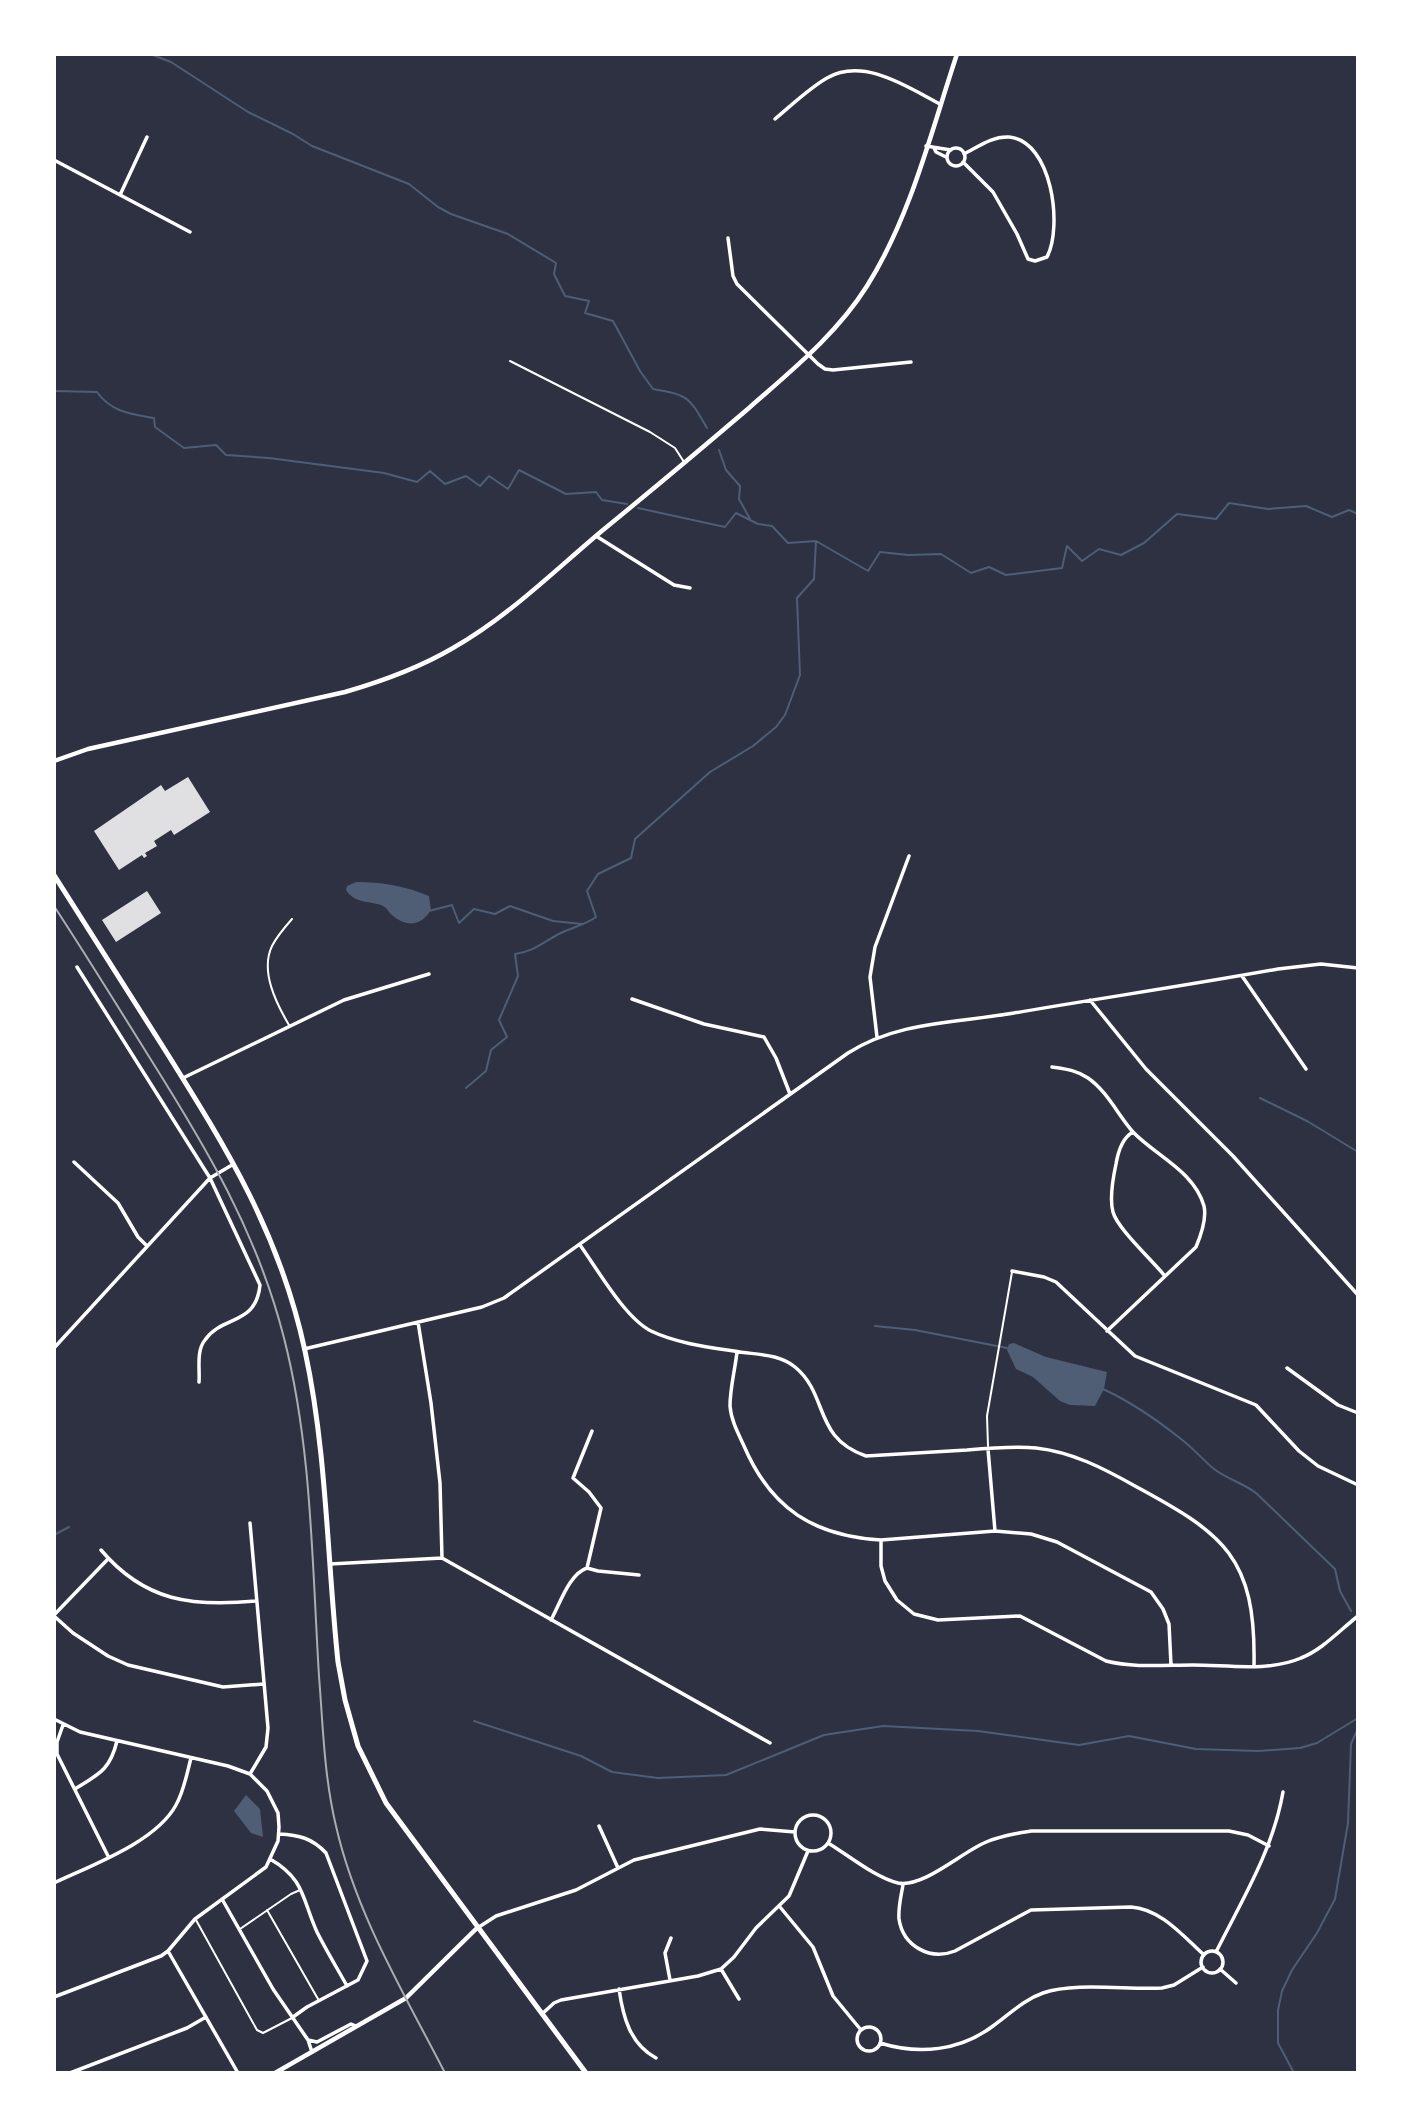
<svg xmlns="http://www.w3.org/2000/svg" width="1412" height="2127" viewBox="0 0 1412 2127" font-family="'Crimson Pro',serif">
<rect width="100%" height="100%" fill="#2d3142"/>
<!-- water -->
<path fill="#4f5d75" d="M 356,882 C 382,882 405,886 429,896 L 431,910 C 422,925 408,928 393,916 C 388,912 388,908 381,905 C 368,901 354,903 346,890 L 347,886 Z
M 1014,1343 L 1046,1357 L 1107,1372 L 1104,1389 L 1095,1406 L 1070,1405 L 1060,1401 L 1033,1377 L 1016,1369 L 1007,1350 L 1009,1344 Z
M 246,1795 L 260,1809 L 263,1837 L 251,1833 L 234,1811 Z"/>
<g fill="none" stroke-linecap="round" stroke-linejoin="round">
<!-- stream -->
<path stroke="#4f5d75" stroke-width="2" d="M 150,54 L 171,62 L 248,112 L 293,134 L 312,146 L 409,184 L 438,207 L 451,214 L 508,234 L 556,263 L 554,274 L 565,296 L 589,301 L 585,313 L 613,321 L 640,371 L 653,389 C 689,395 689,397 707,428
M 1353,54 L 1358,57
M 54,391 L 97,392 C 111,412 131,414 154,418 L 155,427 L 184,448 L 216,445 L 226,455 L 269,458 L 384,473 L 417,482 L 430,471 L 445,484 L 466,476 L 480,486 L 489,476 L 508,489 L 519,470 L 566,494 L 596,492 L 602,500 L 627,504
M 719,450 L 726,470 L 740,486 L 739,499 L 750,519
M 638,508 L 725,527 L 736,513 L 758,524 L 772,526 L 788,543 L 816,541 L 868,571 L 880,552 L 908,555 L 941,554 L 971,573 L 989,567 L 1006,575 L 1062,568 L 1067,546 L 1082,561 L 1099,549 L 1121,555 L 1144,543 L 1177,514 L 1216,519 L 1229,503 L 1268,509 L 1306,506 L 1332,517 L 1349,510 L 1358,514
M 429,911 L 452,905 L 459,923 L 474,909 L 495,914 L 510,906 L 553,921 L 582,924
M 466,1088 L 486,1071 L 491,1050 L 507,1037 L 499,1020 L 518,976 L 515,954 C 534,952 544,941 561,933 C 573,927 585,925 596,917 L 587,891 L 598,874 L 631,858 L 635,839 L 710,772 L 753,746 L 776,727 L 785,715 L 800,675 L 797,598 L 814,579 L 816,541
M 1260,1098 L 1307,1121 L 1358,1152
M 875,1326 L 915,1330 L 1007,1348
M 1103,1389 C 1131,1402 1156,1419 1181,1439 C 1193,1448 1202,1459 1214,1469 C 1227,1479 1243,1483 1256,1493 L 1335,1569 L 1340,1591 L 1351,1611
M 54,1535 L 69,1527
M 474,1721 L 581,1756 L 612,1772 L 658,1778 L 726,1775 L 824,1735 L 883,1726 L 978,1731 L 1079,1745 L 1129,1736 L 1196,1749 L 1258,1751 L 1300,1748 L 1317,1743 L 1358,1718
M 1294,2073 L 1278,2043 L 1278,2010 L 1282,1991 L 1292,1970 L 1317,1933 L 1335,1899 L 1348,1823 L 1351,1744 L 1358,1728"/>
</g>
<!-- building -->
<path fill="#e0e0e3" d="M 188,777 L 210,812 L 174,835 L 171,830 L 154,841 L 157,846 L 145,853 L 147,856 L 144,858 L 142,855 L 119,870 L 94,831 L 161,785 L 165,791 Z
M 147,891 L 161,913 L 116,942 L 102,920 Z"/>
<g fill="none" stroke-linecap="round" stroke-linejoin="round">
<!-- service -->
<path stroke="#fff" stroke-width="2" d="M 510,361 L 650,432 L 675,448 L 684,462
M 289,1025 C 276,1003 260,971 272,946 C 277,936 285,927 292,919
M 988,1446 L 987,1416 L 1012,1272
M 267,1910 L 318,1999
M 196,1920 L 257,2030 L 263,2033 L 292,2018
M 240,1929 L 291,1894 L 300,1890"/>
<!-- minor -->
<path stroke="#fff" stroke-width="3.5" d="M 775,119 C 792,105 808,89 827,78 C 864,57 907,87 940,104
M 926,146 L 951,150
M 934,148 L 936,152 L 946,157
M947 157a9 9 0 1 1 18 0a9 9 0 1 1-18 0Z
M 54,160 L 190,232
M 963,162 L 993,192 L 1017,234 L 1028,259 L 1035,261 L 1047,257 C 1063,226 1052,141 1009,137 C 992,136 978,147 964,154
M 120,195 L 147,137
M 728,238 L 733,276 L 737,284 L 818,364 L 825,369 L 833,370 L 911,362
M 596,536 L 674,585 L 690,588
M 77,967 L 210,1178 L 260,1285 C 256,1326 222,1315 205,1340 C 196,1351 200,1369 199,1382
M 1242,976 L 1306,1069
M 632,999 L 704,1024 L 764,1037 L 776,1058 L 790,1094
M 1090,1000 L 1146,1069 L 1233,1156 L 1358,1295
M 877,1037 L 870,977 L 875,947 L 909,856
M 1052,1067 C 1065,1069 1076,1070 1088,1078 C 1107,1091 1118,1115 1133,1132 C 1156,1156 1194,1171 1204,1206 C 1207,1219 1201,1235 1196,1247 L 1107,1331
M 183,1078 L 344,1000 L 429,974
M 1133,1132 C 1122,1138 1118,1152 1116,1164 C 1113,1178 1109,1198 1113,1212 C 1117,1228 1152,1260 1164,1275
M 74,1162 L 118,1203 L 138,1237 L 147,1246
M 580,1245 C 598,1270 625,1318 651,1331 C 676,1343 707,1347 734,1351 C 755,1355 778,1353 795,1367 C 829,1395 813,1438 866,1456 C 900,1454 934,1452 967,1450 C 990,1448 1013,1446 1036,1448 C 1072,1452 1103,1468 1135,1486 C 1224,1534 1256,1557 1254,1665
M 1012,1271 L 1044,1277 L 1056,1282 L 1135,1356 L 1256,1405 L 1299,1451 L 1318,1466 L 1358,1485
M 418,1322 L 431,1403 L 440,1483 L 442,1558
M 54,1348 L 210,1178 L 232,1165
M 304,1349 L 482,1307 L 504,1298 L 848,1053 C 898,1021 957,1023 1014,1013 C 1102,998 1190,985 1278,969 L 1321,964 L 1358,968
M 737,1352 C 735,1370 730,1388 730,1406 C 731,1420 738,1433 744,1446 C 771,1509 814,1536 881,1540
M 1287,1368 L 1338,1405 L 1358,1413
M 988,1449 L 995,1531
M 250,1523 L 268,1728 L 266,1747 L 250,1774
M 101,1550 C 145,1602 193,1607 256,1601
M 330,1564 L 442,1558 L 770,1743
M 587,1568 L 598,1571 L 639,1575
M 54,1615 L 108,1559
M 54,1616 L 73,1633 L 108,1656 L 128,1665 L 223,1687 L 264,1684
M 551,1620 C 560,1604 569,1574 587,1568 L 601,1508 L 589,1492 L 573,1478 L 592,1431
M 1171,1665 L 1169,1624 L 1163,1609 L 1151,1592 L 1057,1542 L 1031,1534 L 995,1531 L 881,1540 L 881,1566 L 885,1581 L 897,1600 L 914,1614 L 938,1620 L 1020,1616 L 1106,1661 C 1134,1668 1164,1665 1193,1665 C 1227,1665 1269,1672 1301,1658 C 1322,1650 1340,1630 1358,1616
M 54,1719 L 80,1732 L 228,1766 L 250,1774 L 267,1791 L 278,1813 L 279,1827 L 278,1841 L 266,1867 L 195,1919 L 168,1951 L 161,1956 L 54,1997
M 63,1725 L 57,1742 L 57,1754 L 108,1856
M 75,1789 C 99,1774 110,1770 117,1741
M795 1833a18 18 0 1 1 36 0a18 18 0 1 1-36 0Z
M 599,1826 L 618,1868
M 279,1834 C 299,1835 312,1838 326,1853 L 367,1961 L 358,1980 L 307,2007 L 293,2017
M 828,1843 C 848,1855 876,1878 898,1883 C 923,1888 961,1853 984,1843 C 999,1836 1014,1834 1031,1831 L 1229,1831 L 1248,1835 L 1269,1846
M 270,1859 C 305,1879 302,1899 317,1932 C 326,1950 337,1968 347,1986
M 54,1883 C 92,1865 156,1842 176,1805 C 184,1791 187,1773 191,1758
M 903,1885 C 901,1896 898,1908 899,1919 C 903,1946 930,1961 955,1951 L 1031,1910 L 1131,1907 C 1161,1909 1183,1936 1204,1955
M 222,1899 L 273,1989 L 308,2040 L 312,2052
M 780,1907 L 813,1947 L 833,1996 L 861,2030
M 479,1927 L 496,1916 L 576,1890 L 634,1860 L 760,1829 L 795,1832
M 168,1951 L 238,2073
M1201 1962a11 11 0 1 1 22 0a11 11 0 1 1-22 0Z
M 1216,1952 C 1242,1900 1273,1850 1283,1792
M 721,1969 L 739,1999
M 1220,1969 L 1236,1983
M 670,1980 L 665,1953 L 671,1938
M 619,1989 C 623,2017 630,2044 656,2058
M 542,2014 L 554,2003 L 561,2000 L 698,1976 L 721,1969 L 734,1957 L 756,1928 L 789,1896 L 808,1851
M857 2039a12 12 0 1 1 24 0a12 12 0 1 1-24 0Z
M 308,2040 L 317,2042 L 351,2024 L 356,2026
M 880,2043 C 919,2055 960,2051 993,2026 C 1010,2014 1023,2000 1043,1993 C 1075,1982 1127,1990 1162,1988 L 1174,1985 L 1203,1967
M 70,2073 L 187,2028 L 206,2017"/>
<!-- tertiary -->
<path stroke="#fff" stroke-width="4.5" d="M 54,761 L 88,749 L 345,692 C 383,681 419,668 453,648 C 508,617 554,571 603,530 C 652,490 701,449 749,408 C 792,370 836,335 867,286 C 911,216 931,132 957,54
M 275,2073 L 406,1998 L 477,1928"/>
<!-- primary -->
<path stroke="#fff" stroke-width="5" d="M 54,875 C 91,933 128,991 165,1050 C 227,1149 280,1234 305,1351 C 327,1453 327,1558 338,1662 L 345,1700 L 358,1746 L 386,1803 L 586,2073"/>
<!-- rail -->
<path stroke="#abadb3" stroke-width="2" d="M 54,906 C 86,955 117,1005 148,1055 C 206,1147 257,1232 284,1338 C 312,1447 312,1563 319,1676 C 323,1726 324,1776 336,1826 C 356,1914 404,1993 445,2073"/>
</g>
<!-- border -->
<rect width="1412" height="2127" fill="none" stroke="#ffffff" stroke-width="112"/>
</svg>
